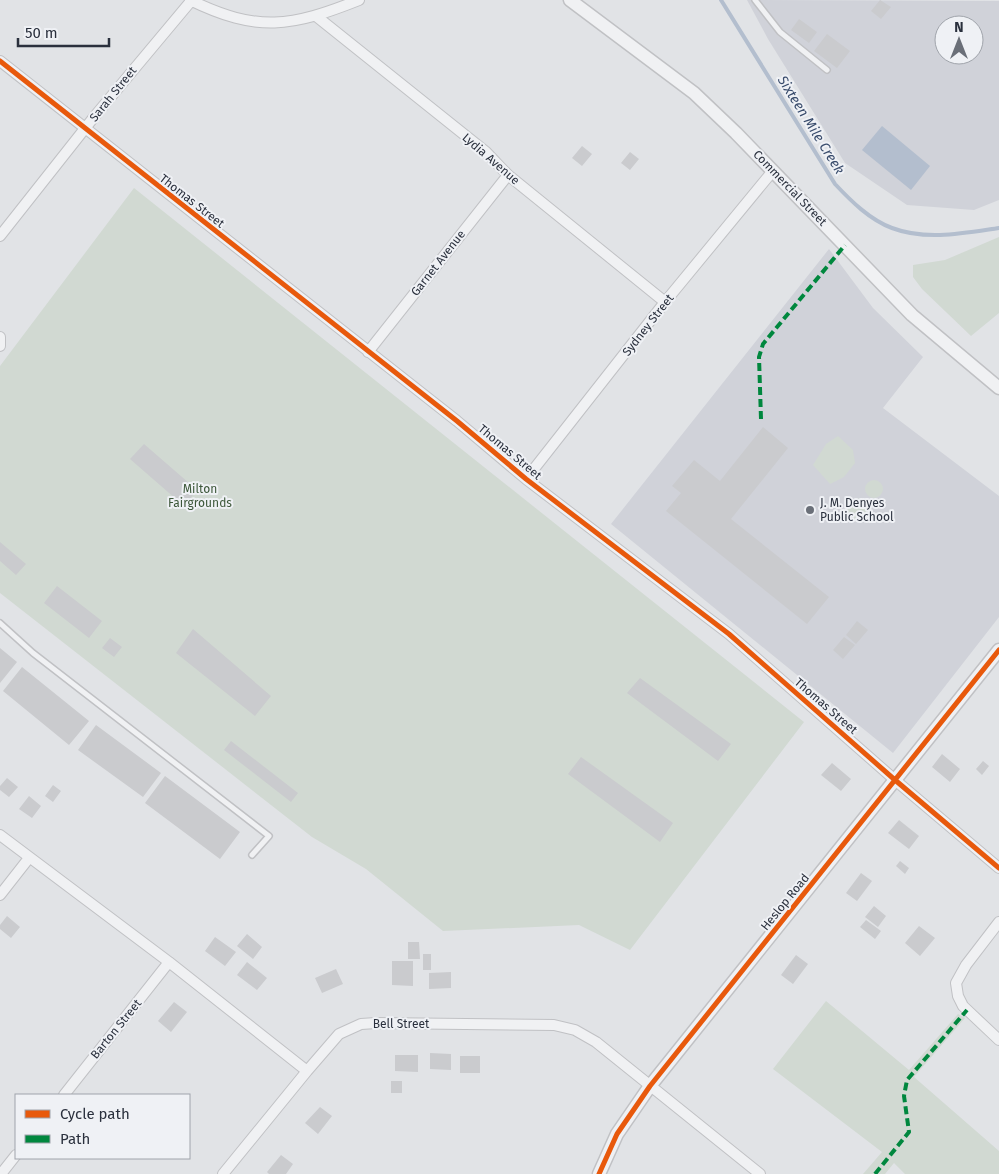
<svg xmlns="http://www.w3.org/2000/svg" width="999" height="1174" viewBox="0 0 999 1174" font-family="'Fira Sans',sans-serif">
<rect width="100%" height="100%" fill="#e1e3e6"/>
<!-- built -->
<path fill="#d0d2d9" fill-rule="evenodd" d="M 747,0 L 999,1 L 999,200 L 974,210 L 907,205 L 845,163 L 768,39 ZM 944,25 L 974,25 L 974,55 L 944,55 Z
M 829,249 L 873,308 L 923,357 L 883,408 L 999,496 L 999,617 L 893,753 L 611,524 Z"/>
<!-- green -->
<path fill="#d1d9d2" d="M 134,188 L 804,722 L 630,950 L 579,925 L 443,931 L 366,869 L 312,837 L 0,593 L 0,366 Z
M 999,237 L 999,313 L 971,336 L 922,289 L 913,277 L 913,265 L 945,260 Z
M 838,436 L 853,450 L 855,463 L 844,477 L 830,484 L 813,465 L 826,444 Z
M865 489a9 9 0 1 1 18 0a9 9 0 1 1-18 0Z
M 858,498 L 866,503 L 871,513 L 861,522 L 851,519 L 846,512 L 848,504 Z
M 826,1001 L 909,1070 L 958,1014 L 965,1018 L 914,1077 L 999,1151 L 999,1174 L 905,1174 L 894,1163 L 885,1174 L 863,1174 L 882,1152 L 773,1069 Z"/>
<!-- water -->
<path fill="#b3bece" d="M 882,126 L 930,166 L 911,190 L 862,150 Z"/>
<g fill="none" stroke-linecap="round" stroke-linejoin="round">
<!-- stream -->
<path stroke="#b3bece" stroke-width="4" d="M 721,0 L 835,184 C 851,201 870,220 892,228 C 926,241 965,233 999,228"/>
</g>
<!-- building -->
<path fill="#cacbce" d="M 880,0 L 891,7 L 881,19 L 871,11 Z
M 799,19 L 817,32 L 809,43 L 791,30 Z
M 827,34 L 850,51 L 837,68 L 814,51 Z
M 582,146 L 592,154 L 582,166 L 572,158 Z
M 630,152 L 639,159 L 630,170 L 621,163 Z
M 763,427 L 788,448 L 731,519 L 829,597 L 807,624 L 666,511 L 681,493 L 672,486 L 694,460 L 720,481 Z
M 144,444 L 197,490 L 184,506 L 130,459 Z
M 0,542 L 26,564 L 16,575 L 0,561 Z
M 57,586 L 102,621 L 89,638 L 44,603 Z
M 857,621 L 868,630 L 856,644 L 846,635 Z
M 193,629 L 271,696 L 255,716 L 176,653 Z
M 844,637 L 855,645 L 843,659 L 833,650 Z
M 110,638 L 122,647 L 114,657 L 102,648 Z
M 0,648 L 17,662 L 0,683 Z
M 22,667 L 89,721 L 69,745 L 3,691 Z
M 640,678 L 731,744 L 718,761 L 627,693 Z
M 96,725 L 161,773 L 143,797 L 78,750 Z
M 231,741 L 298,793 L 291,802 L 224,750 Z
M 942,754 L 960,769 L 950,782 L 932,767 Z
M 581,757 L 673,823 L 660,842 L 568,774 Z
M 983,761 L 989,766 L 982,775 L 976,769 Z
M 832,763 L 851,779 L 841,791 L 821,775 Z
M 165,776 L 240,832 L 220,859 L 145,803 Z
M 7,778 L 18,787 L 9,797 L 0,790 L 0,786 Z
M 53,785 L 61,791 L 53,802 L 45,796 Z
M 29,796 L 41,806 L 32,818 L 19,809 Z
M 899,820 L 919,836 L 909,849 L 888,833 Z
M 900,861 L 909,868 L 905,874 L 896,866 Z
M 861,873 L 872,881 L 857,901 L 846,893 Z
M 874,906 L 886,916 L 878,927 L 865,917 Z
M 7,916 L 20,927 L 11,938 L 0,929 L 0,925 Z
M 866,920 L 881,931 L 875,939 L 860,927 Z
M 919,926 L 935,938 L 920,956 L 905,943 Z
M 247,934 L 262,947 L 253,959 L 237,946 Z
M 215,937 L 236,952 L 225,966 L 205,951 Z
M 408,942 L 419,942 L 420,959 L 408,959 Z
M 423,954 L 431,954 L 431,970 L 423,970 Z
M 796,955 L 808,964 L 793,984 L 781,975 Z
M 392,961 L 413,961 L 413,986 L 392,985 Z
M 247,962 L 267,978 L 257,990 L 237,975 Z
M 336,969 L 343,984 L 322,993 L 315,978 Z
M 451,972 L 451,988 L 429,989 L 429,973 Z
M 174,1002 L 187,1012 L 171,1032 L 158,1021 Z
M 430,1053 L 451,1054 L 451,1070 L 430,1069 Z
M 395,1055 L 418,1055 L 418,1072 L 395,1071 Z
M 460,1056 L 480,1056 L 480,1073 L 460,1073 Z
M 391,1081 L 402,1081 L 402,1093 L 391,1093 Z
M 320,1107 L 332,1116 L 318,1134 L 305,1123 Z
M 281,1155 L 293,1164 L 286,1174 L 269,1174 L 267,1172 Z"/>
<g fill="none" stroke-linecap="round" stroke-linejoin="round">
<defs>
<path id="service" d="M 755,0 L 780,32 L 827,70
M 0,623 L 33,653 L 269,836 L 252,855"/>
<path id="minor" d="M 190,0 C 258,33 291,27 359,0
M 316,16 L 486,152 L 508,175 L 665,302
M 0,61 L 457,421 L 526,479 L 729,634 L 895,780 L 999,868
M 0,236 L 94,117 L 191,1
M 0,337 L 0,346
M 368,352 L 508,175
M 526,479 L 665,302 L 772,172
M 0,835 L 169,962 L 307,1071
M 0,895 L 29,858
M 999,922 L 966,965 L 956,983 L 958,996 L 963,1006 L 999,1040
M 64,1095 L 169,962
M 1,1174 L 16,1155
M 223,1174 L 307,1071 L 339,1034 L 361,1024 L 376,1023 L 554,1025 L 575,1030 L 596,1042 L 760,1174"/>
<path id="tertiary" d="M 570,0 L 694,93 L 736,133 L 912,315 L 999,388
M 599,1174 L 617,1134 L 650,1086 L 999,650"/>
</defs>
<!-- service casing -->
<use href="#service" stroke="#c0c1c4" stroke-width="8"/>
<!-- minor casing -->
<use href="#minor" stroke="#c0c1c4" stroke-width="12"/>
<!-- tertiary casing -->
<use href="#tertiary" stroke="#c0c1c4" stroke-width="15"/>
<!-- service -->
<use href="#service" stroke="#f0f1f3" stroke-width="5"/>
<!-- minor -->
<use href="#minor" stroke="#f0f1f3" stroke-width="10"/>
<!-- tertiary -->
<use href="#tertiary" stroke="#f0f1f3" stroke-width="12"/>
<!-- quiet -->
<path stroke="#00873e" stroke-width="4" stroke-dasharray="8 4" stroke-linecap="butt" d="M 761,419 L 759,357 L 763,344 L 845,245
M 875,1174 L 909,1132 L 904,1096 L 907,1080 L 967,1010"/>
<defs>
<path id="cycleway" d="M 0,61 L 457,421 L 526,479 L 729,634 L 895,780 L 999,868
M 599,1174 L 617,1134 L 650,1086 L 999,650"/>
</defs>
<!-- cycleway casing -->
<use href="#cycleway" stroke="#eff1f5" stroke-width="8"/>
<!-- cycleway -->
<use href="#cycleway" stroke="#e8590c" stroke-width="5"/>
</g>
<!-- markers -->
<circle fill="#6a6f78" stroke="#eff1f5" stroke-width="2" cx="810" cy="510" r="5"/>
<g text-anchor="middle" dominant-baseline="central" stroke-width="4" stroke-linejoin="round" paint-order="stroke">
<!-- street labels -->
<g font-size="12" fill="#2a303d" stroke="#eff1f5">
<text transform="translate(113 94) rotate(-51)">Sarah Street</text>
<text transform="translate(491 159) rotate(41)">Lydia Avenue</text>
<text transform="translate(790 188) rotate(46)">Commercial Street</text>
<text transform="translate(192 201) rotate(38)">Thomas Street</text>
<text transform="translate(438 263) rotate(-52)">Garnet Avenue</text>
<text transform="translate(648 325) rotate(-52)">Sydney Street</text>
<text transform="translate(510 452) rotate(40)">Thomas Street</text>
<text transform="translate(826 706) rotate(41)">Thomas Street</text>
<text transform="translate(785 902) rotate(-51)">Heslop Road</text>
<text x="401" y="1024">Bell Street</text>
<text transform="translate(116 1029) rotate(-51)">Barton Street</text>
</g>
<!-- park labels -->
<g font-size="12" fill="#3c5739" stroke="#eff1f5">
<text x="200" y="489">Milton<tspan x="200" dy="14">Fairgrounds</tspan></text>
</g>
<!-- poi labels -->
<g font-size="12" fill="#2a303d" stroke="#eff1f5" text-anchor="start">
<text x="820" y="503">J. M. Denyes<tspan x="820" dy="14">Public School</tspan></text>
</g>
<!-- water labels -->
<g font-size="14" font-style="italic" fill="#394c6c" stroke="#eff1f5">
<text transform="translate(811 125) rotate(58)">Sixteen Mile Creek</text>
</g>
</g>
<!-- legend -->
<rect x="15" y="1094" width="175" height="65" fill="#eff1f5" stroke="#a0a4ab"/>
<rect x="25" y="1110" width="25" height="8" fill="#e8590c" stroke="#a0a4ab"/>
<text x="60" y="1119" font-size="15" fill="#2a303d">Cycle path</text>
<rect x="25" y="1135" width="25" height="8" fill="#00873e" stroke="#a0a4ab"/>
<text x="60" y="1144" font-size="15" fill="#2a303d">Path</text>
<!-- north arrow -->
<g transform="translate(959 40)"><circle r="24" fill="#eff1f5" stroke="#a0a4ab"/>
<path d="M0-4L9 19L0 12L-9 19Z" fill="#6a6f78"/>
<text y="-8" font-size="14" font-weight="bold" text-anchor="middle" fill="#2a303d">N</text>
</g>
<!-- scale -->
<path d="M18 38v8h91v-8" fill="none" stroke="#2a303d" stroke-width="2.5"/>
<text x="25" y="38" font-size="15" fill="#2a303d" stroke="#eff1f5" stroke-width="4" paint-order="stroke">50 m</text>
</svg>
